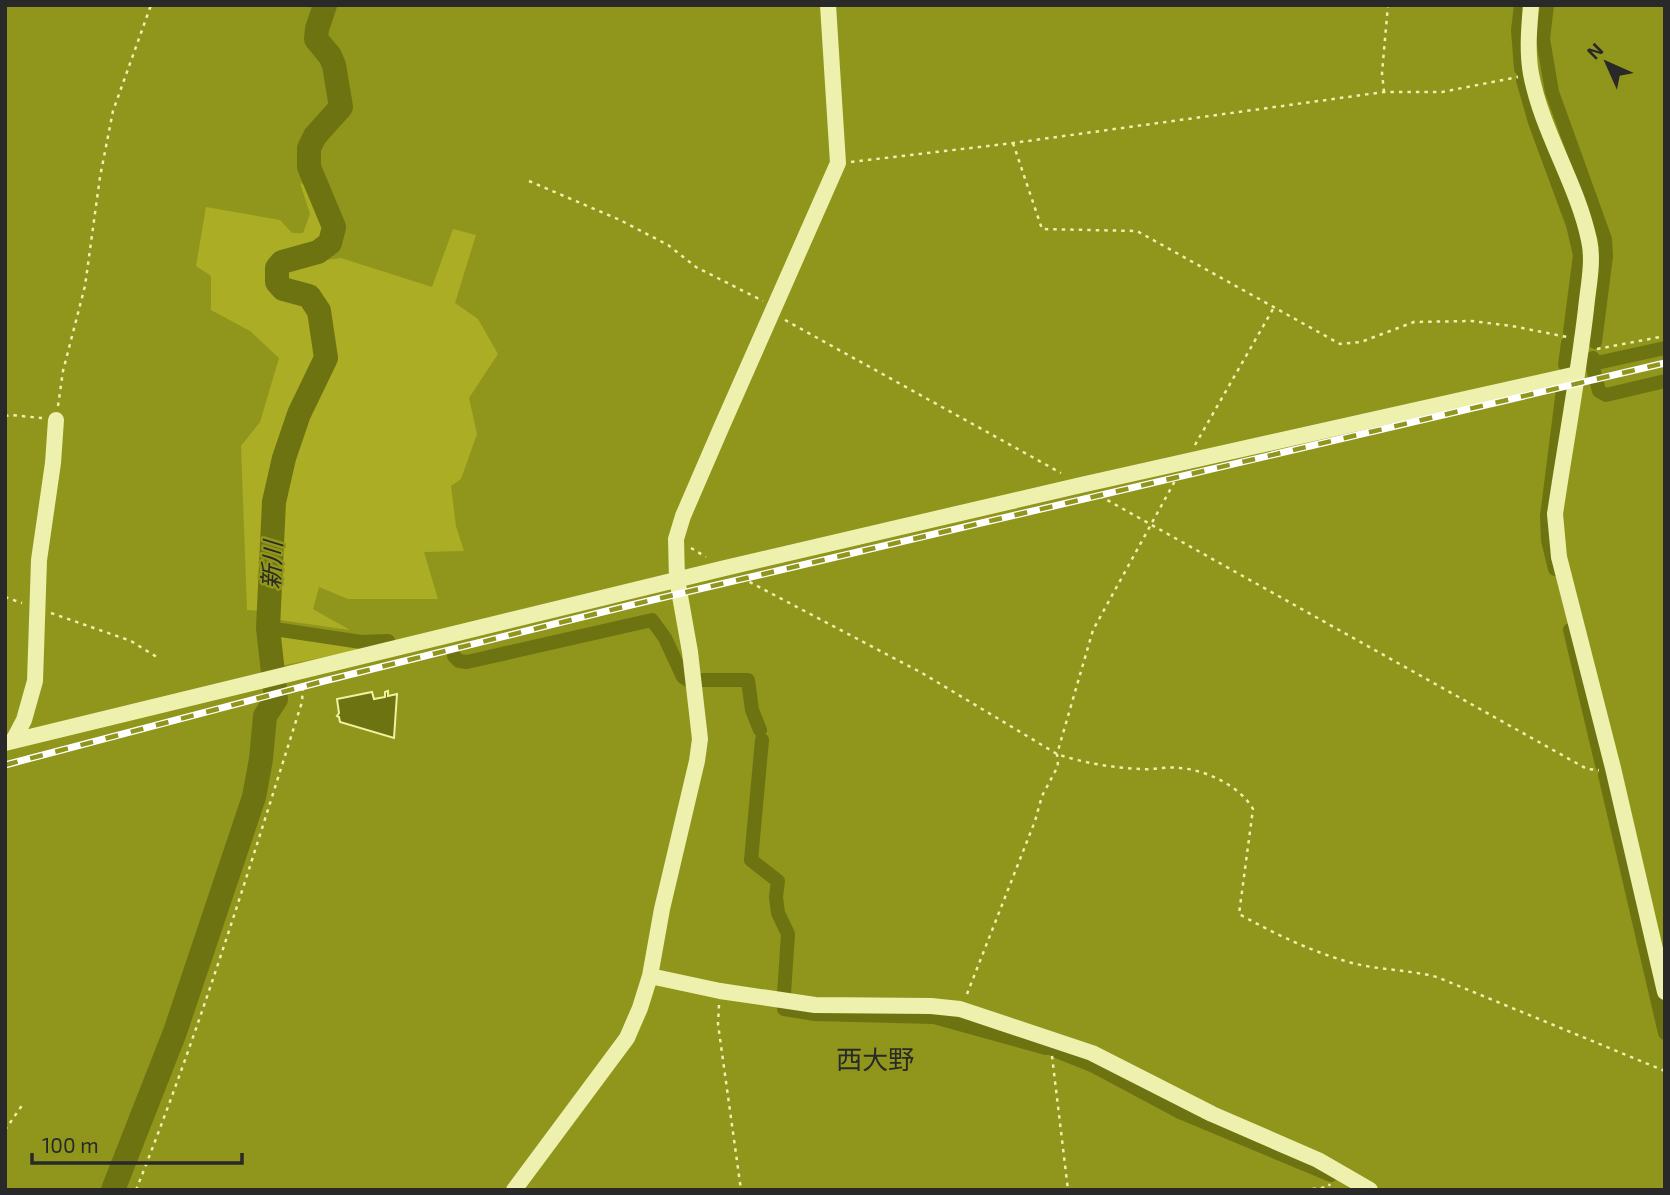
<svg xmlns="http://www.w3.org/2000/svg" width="1670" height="1195" viewBox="0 0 1670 1195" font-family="'Exo 2','Noto Sans JP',sans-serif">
<rect width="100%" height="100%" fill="#90951b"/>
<!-- green -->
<path fill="#abae24" d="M 300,183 L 311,187 L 325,221 L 324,239 L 277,260 L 272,279 L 280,291 L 309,303 L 316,318 L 319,356 L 274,465 L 267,517 L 264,611 L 247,610 L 241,446 L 260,422 L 279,358 L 250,331 L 211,310 L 211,276 L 196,266 L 206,207 L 280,220 L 292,233 L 303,233 L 310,214 Z
M 453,229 L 476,235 L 455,303 L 478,319 L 498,354 L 469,398 L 477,434 L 461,479 L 451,486 L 456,526 L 464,551 L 424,552 L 438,599 L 348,599 L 319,587 L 313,609 L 350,630 L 280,620 L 281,564 L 286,493 L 296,451 L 335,357 L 328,311 L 321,296 L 304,284 L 291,283 L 285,272 L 297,264 L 341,258 L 432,287 Z
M 277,635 L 364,649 L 280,666 Z"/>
<!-- water -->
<path fill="#6e7312" stroke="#f1f2a0" stroke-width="2" d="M 388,691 L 388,696 L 397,694 L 394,738 L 340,722 L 339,717 L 337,716 L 339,713 L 337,699 L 372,692 L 374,699 L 385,697 L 385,692 Z"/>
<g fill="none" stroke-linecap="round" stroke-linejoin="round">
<!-- canal -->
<path stroke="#6e7312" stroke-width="14" d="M 1521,5 L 1518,30 L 1521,69
M 1547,5 L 1543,39 L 1552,92 L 1605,239 L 1606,256 L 1595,342
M 1523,80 L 1535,122 L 1573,225 L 1580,255 L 1570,332
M 1593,358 L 1592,364 L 1599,391 L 1606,395 L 1665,381
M 1592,364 L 1665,348
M 1565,365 L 1568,343
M 1555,569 L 1548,540 L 1547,516 L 1564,382
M 268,628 L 361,642 L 388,641
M 1570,630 L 1602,765
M 454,656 L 459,661 L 467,662 L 652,620 L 665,638 L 683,677 L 688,680
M 703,680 L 748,680 L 752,710 L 760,730
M 762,740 L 751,860 L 778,881 L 776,897 L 778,913 L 788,934 L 784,994
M 1605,775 L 1665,1033
M 784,1009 L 815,1014 L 934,1017 L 1046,1048
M 1054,1050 L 1094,1066 L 1180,1112 L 1331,1175"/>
<!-- river -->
<path stroke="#6e7312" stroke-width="24" d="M 113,1190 L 175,1032 L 254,797 L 261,759 L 265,716 L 276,699 L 268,628 L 274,502 L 284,458 L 299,414 L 326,358 L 319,311 L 309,296 L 283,289 L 277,282 L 277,268 L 282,262 L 318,252 L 330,243 L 334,227 L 309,167 L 309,148 L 315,136 L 341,107 L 334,65 L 330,56 L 316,39 L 317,29 L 325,5"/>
<!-- path -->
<path stroke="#eef0ad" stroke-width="2.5" stroke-dasharray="3.5 5" stroke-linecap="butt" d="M 1384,92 L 1382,73 L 1388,5
M 1013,143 L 1042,229 L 1137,231 L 1340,344 L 1361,342 L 1414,322 L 1472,321 L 1512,326 L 1567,337
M 851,162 L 1013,143 L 1384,92 L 1442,92 L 1518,77
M 529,181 L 620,220 L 668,245 L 696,267 L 763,301
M 785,320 L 1061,473
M 1597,349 L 1665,336
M 58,406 L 63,371 L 85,286 L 100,177 L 113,111 L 151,5
M 5,416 L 11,415 L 42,418
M 1195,445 L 1273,309
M 1100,496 L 1587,769 L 1599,770
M 691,548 L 706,557
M 742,578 L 922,673 L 1057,754 C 1083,763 1114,768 1142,769 C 1155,770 1168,766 1180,768 C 1206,770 1240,786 1253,809 L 1239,914 C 1277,935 1314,953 1356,964 C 1382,970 1410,970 1437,977 L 1665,1071
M 5,597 L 22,603
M 51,613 L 131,641 L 160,659
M 967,994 L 1035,821 L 1042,796 L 1058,766 L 1057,754 L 1093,630 L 1176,479
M 719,1005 L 718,1024 L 741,1190
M 1052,1056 L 1068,1190
M 5,1130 L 23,1104
M 136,1190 C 200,1030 250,866 302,702 L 303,685
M 1304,1190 L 1328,1187 L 1330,1184"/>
<!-- street -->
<path stroke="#eef0ad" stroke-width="16" d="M 1531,5 C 1529,28 1527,52 1531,74 C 1542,132 1577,183 1589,240 C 1594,262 1588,287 1586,309 C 1578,378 1565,446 1555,514 L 1559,557 L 1613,768 L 1665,992
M 13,741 L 24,720 L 35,681 L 39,560 L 53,463 L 56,420
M 5,743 L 725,568 L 1081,485 L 1577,374
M 650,976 L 720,991 L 815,1005 L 931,1006 L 960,1009 L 1092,1053 L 1212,1114 L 1318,1160 L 1370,1190
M 514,1190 L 627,1038 L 640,1008 L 650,976 L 662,909 L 697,761 L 700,739 L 690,652 L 677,579 L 676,539 L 683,516 L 721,428 L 838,163 L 828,5"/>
<defs>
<path id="rail" d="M 5,765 L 324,681 L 631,605 L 1665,363"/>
</defs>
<!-- rail casing -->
<use href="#rail" stroke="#fff" stroke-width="7"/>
<!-- rail -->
<use href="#rail" stroke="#90951b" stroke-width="4.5" stroke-dasharray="13" stroke-linecap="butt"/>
</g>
<g text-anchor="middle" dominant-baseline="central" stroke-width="5" stroke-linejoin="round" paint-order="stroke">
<!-- water labels -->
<g font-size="24" font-style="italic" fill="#282822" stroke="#90951b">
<text transform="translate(271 565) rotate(-87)">新川</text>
</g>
<!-- quarter labels -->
<g font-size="26" fill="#292929" stroke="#90951b">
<text x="875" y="1058">西大野</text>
</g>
</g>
<!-- border -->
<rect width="1670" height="1195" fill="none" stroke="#292929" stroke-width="14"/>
<!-- north arrow -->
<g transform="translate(1607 63) rotate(315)" stroke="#90951b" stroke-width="5" paint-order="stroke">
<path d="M0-5L12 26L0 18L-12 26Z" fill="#292929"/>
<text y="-10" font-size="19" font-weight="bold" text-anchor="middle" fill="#292929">N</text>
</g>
<!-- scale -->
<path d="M32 1153v10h210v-10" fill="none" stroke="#292929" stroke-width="3.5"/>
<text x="42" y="1153" font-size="21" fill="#292929" stroke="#90951b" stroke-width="5" paint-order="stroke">100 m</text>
</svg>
